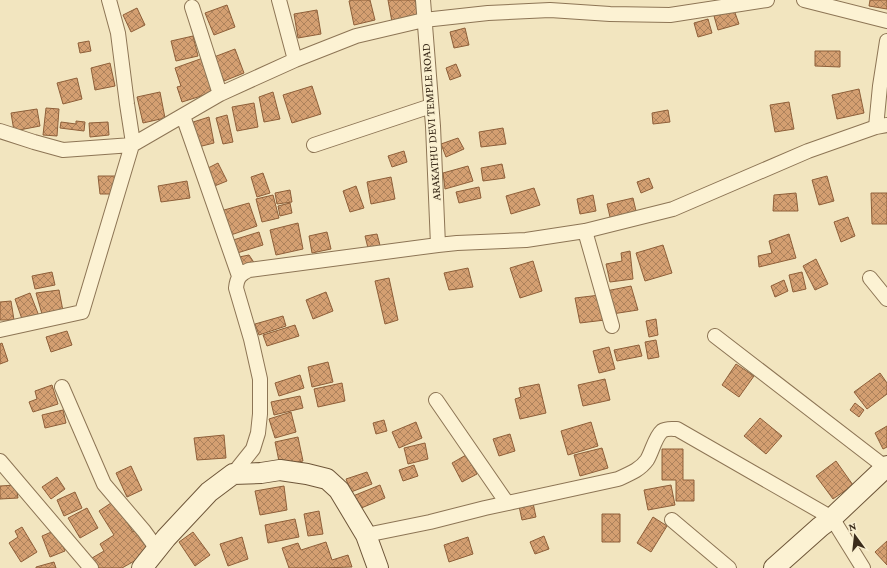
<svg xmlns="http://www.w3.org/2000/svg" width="887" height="568" viewBox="0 0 887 568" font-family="'Crimson Pro',serif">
<defs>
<pattern id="building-cross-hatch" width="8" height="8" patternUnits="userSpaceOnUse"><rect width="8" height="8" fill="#d49f71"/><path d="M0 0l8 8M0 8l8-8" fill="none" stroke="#ad825c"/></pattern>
</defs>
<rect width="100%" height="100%" fill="#f2e5bf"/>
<!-- building -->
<path fill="url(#building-cross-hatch)" stroke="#8e5f39" d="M 351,0 L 370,0 L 375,20 L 354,25 L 349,1 Z
M 388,0 L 415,0 L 419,16 L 392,22 Z
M 870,0 L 887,0 L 887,9 L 869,6 Z
M 227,5 L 235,27 L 214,35 L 205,13 Z
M 137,8 L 145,25 L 131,32 L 123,15 Z
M 317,10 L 321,34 L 298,38 L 294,14 Z
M 734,10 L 739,24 L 718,30 L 714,16 Z
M 708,19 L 712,33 L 698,37 L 694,23 Z
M 465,28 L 469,45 L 454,48 L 450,32 Z
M 193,36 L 198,56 L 176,61 L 171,41 Z
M 89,41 L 91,51 L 80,53 L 78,43 Z
M 235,49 L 244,73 L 224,81 L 214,57 Z
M 815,51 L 840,51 L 840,67 L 815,66 Z
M 203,58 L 214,92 L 182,102 L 177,87 L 181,86 L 175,68 Z
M 110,63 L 115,86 L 95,90 L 91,68 Z
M 456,64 L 461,76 L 450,80 L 446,68 Z
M 77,78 L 82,99 L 63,104 L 57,83 Z
M 312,86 L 321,114 L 292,123 L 283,95 Z
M 859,89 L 864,113 L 837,119 L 832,95 Z
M 160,92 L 165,118 L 143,123 L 137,97 Z
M 273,92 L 280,119 L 264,122 L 259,97 Z
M 789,102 L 794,129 L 775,132 L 770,105 Z
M 254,103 L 258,127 L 237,131 L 232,107 Z
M 46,108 L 59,109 L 57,136 L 43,135 Z
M 37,109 L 40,126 L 14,131 L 11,113 Z
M 668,110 L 670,122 L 653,124 L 652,113 Z
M 227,115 L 233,142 L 223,144 L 216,118 Z
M 209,117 L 214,143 L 198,147 L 190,123 Z
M 76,121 L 85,122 L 84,131 L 60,128 L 61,122 L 76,124 Z
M 108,122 L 109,135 L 90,137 L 89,123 Z
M 503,128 L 506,144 L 481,147 L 479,132 Z
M 458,138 L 464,149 L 446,157 L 441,144 Z
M 404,151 L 407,162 L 392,167 L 388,156 Z
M 218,163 L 227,181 L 212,187 L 206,169 Z
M 502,164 L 505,178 L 483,181 L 481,168 Z
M 468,166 L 473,181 L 445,189 L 443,173 Z
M 263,173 L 270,193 L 257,197 L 251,177 Z
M 98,176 L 116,176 L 116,194 L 100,194 Z
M 827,176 L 834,201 L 819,205 L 812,180 Z
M 391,177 L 395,199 L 371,204 L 367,182 Z
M 649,178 L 653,188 L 641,193 L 637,182 Z
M 187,181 L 190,198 L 161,202 L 158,186 Z
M 356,186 L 364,208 L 350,212 L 343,191 Z
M 479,187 L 481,198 L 459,203 L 456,192 Z
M 534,188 L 540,205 L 511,214 L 506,196 Z
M 290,190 L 292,202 L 277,204 L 275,193 Z
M 796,193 L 798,211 L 773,211 L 774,195 Z
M 871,193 L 887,193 L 887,224 L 872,224 Z
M 273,195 L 279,218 L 262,222 L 256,199 Z
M 593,195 L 596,211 L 580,214 L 577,199 Z
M 633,198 L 639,224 L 613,230 L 607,204 Z
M 249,203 L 257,226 L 225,237 L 217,212 Z
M 290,203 L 292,213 L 280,216 L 278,206 Z
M 848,217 L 855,236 L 841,242 L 834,222 Z
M 298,223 L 303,249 L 276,255 L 270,230 Z
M 259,232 L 263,245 L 234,254 L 230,241 Z
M 327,232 L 331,249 L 312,253 L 309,236 Z
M 377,234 L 381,249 L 369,252 L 365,236 Z
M 789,234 L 796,258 L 759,267 L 758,256 L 772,253 L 769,241 Z
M 663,245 L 672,273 L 645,281 L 636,253 Z
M 630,251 L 633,279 L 610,282 L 606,264 L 622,261 L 621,253 Z
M 249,255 L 255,264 L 244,268 L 239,257 Z
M 816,259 L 828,284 L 815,290 L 803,266 Z
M 533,261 L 542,291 L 520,298 L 510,268 Z
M 468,268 L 473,287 L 449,290 L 444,273 Z
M 52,272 L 55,285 L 35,289 L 32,276 Z
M 802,272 L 806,289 L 793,292 L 789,275 Z
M 389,278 L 398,320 L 385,324 L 375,281 Z
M 784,280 L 788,291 L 775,297 L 771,286 Z
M 631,286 L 638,310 L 612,314 L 606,291 Z
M 59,290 L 63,311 L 42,314 L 36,293 Z
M 326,292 L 333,311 L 313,319 L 306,300 Z
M 30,293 L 39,316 L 23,322 L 15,299 Z
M 600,295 L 605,320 L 580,323 L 575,298 Z
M 11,301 L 14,320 L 0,320 L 0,302 Z
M 283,316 L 286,326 L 259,335 L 255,324 Z
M 656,319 L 658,335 L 649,337 L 646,321 Z
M 295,325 L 299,336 L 267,346 L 263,335 Z
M 67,331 L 72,345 L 51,352 L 46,337 Z
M 656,340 L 659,357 L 648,359 L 645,342 Z
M 2,343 L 8,361 L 0,364 L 0,344 Z
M 639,345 L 642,356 L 617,361 L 614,350 Z
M 609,347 L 615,369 L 599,373 L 593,351 Z
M 328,362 L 333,382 L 312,387 L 308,367 Z
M 736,364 L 754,376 L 739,397 L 722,385 Z
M 880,373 L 887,383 L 887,394 L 867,409 L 854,392 Z
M 300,375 L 304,388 L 279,396 L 275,383 Z
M 605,379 L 610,400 L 583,406 L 578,385 Z
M 342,383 L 345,401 L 318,407 L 314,389 Z
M 539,384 L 546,413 L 520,419 L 515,399 L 521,397 L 519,388 Z
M 52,385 L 58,404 L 33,412 L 29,402 L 37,399 L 35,391 Z
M 300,396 L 303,408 L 274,415 L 271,402 Z
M 855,403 L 864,410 L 859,417 L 850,410 Z
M 63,410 L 66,423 L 45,428 L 42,415 Z
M 291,412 L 296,432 L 275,438 L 269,419 Z
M 760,418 L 782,436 L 766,454 L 744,436 Z
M 384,420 L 387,431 L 376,434 L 373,423 Z
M 416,422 L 422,438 L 399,448 L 392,432 Z
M 591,422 L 598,446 L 568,455 L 561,431 Z
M 887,426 L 887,447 L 883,449 L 875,433 Z
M 510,434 L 515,451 L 499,456 L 493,439 Z
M 224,435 L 226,458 L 197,460 L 194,438 Z
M 298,437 L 303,461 L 280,466 L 275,442 Z
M 425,443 L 428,459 L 408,464 L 404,448 Z
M 602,448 L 608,468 L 580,476 L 574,455 Z
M 662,449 L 683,449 L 683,480 L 694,480 L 694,501 L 676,501 L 676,480 L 662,480 Z
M 466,455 L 477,474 L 462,482 L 452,463 Z
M 836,461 L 853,485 L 833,499 L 816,476 Z
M 414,465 L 418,476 L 403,481 L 399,470 Z
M 131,466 L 142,490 L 127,497 L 116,473 Z
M 367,472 L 372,484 L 351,492 L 346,479 Z
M 57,477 L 65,489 L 51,499 L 42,487 Z
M 16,485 L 18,498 L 0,499 L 0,486 Z
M 380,485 L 385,498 L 359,509 L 353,496 Z
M 671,485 L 675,505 L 648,510 L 644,490 Z
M 284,486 L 287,510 L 260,515 L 255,491 Z
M 75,492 L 82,508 L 64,516 L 57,500 Z
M 114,501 L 133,532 L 138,528 L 152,551 L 122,568 L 99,568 L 92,558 L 104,551 L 100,544 L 114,535 L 99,511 Z
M 533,503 L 536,517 L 522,520 L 519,506 Z
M 87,508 L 98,528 L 80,538 L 68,518 Z
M 319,511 L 323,534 L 308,536 L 304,514 Z
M 602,514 L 620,514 L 620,542 L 602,542 Z
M 653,517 L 667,526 L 651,552 L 637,543 Z
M 295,519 L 299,537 L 268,543 L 265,525 Z
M 22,527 L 37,552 L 21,562 L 9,543 L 18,537 L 15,531 Z
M 56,530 L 65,551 L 50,557 L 42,536 Z
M 193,532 L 210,555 L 195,566 L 179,542 Z
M 544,536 L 549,549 L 535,554 L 530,542 Z
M 242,537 L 248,559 L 228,566 L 220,544 Z
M 468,537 L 473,554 L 449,562 L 444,545 Z
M 887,541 L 887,565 L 875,552 Z
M 326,542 L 332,560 L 348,555 L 352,567 L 320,568 L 319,567 L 315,568 L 289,568 L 282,548 L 298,543 L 301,550 Z
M 54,562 L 56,568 L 36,568 L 36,567 Z"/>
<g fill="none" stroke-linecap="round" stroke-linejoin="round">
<defs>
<path id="street" d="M 109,0 L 118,33 L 127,104 L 133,143
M 279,0 L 295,60
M 423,0 L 433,126 L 438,245
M 804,0 L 887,21
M 192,7 L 220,94
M 183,116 L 239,276
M 876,127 L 880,86 L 887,41
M 0,131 L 34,142 L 63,150 L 132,145 L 220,94 L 295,60 L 356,36 L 424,20 L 488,13 L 550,10 L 610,14 L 670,15 L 767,0
M 314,145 L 431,106
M 585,231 L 612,326
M 870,278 L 887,299
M 0,330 L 82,312 L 132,145
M 715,336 L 885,467
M 62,387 L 104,484 L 144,531 L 157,549
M 436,400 L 507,503
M 0,461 L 91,568
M 233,474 L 253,449 L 258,433 L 260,414 L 260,379 L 251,339 L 236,288 C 237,278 240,274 249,270 L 438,245 L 457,243 L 526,240 L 585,231 L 673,209 L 808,151 L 876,127 L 887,125
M 672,520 L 729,568
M 366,535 L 430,522 L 485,508 L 618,479 C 629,474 640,470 647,460 C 652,452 655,437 662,431 C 666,428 672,429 677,429 L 832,518 L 863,568"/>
<path id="secondary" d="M 142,568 L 166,538 L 209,492 L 233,474 L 261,473 L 280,470 L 307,474 L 327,479 L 339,490 L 366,535 L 378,568
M 774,568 L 820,527 L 832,518 L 887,466"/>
</defs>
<!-- street casing -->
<use href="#street" stroke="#8d7555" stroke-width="16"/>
<!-- secondary casing -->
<use href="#secondary" stroke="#6e5639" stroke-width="22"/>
<!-- street -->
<use href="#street" stroke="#fcf2d3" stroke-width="14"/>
<!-- secondary -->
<use href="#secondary" stroke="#fcf2d3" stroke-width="20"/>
</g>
<g text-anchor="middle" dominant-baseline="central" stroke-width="3.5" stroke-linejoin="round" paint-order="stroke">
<!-- street labels -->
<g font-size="12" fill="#3b2c1b" stroke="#f9efcf">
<text transform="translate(431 122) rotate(-94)">ARAKATHU DEVI TEMPLE ROAD</text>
</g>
</g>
<!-- north arrow -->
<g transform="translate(855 536) rotate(345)" stroke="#f9efcf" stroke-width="3" paint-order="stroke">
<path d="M0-3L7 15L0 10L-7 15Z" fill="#3b2c1b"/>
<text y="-6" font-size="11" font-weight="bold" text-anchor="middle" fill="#3b2c1b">N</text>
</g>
</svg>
